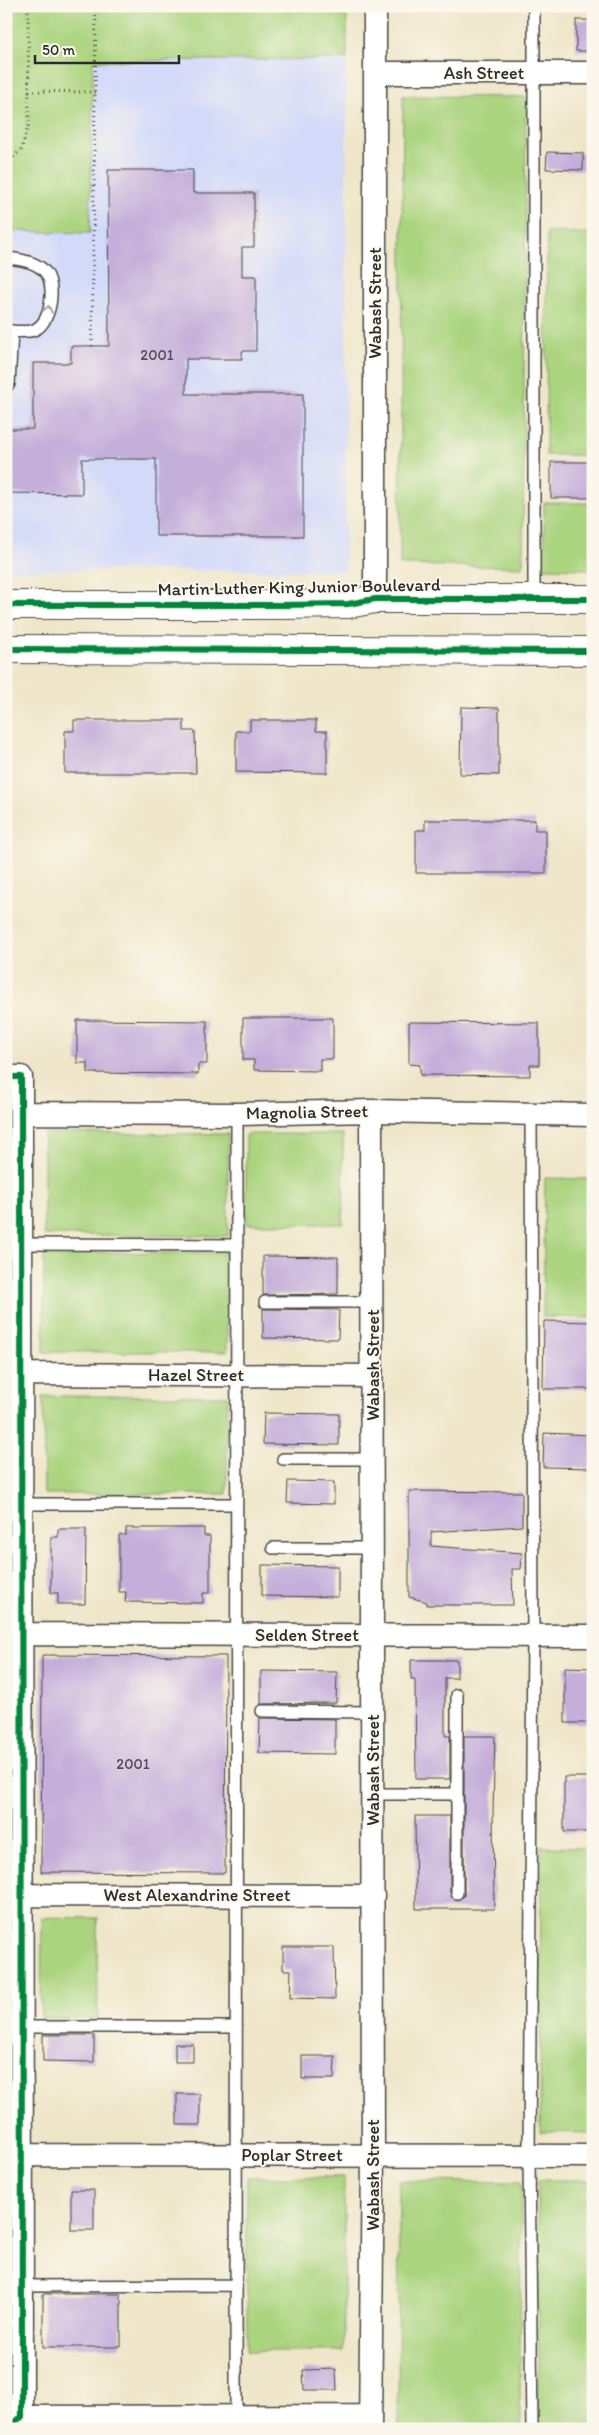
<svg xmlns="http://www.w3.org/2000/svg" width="599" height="2435" viewBox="0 0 599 2435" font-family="Itim,sans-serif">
<rect width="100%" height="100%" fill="#fbf7ec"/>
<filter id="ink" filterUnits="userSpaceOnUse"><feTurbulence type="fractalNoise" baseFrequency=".02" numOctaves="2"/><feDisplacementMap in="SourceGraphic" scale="10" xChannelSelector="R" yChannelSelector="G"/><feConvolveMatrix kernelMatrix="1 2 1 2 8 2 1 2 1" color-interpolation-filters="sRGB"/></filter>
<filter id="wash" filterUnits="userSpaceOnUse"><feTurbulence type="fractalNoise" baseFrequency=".0096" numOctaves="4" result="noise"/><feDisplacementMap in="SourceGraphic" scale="20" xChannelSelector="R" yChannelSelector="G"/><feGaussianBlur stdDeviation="1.12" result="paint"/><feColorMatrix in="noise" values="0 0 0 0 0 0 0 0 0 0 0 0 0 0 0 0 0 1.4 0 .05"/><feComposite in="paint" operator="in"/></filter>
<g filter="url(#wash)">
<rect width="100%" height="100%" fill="#efe6c9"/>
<!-- built -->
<path fill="#d2d9f9" d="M 347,59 L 345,571 L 6,570 L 6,230 L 89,231 L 95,60 Z"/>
<!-- green -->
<path fill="#abd47f" stroke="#6b8055" d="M 6,6 L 347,6 L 347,59 L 93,61 L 90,233 L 6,231 Z
M 403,96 L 526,97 L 523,567 L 400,565 Z
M 547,232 L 593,233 L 593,455 L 546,455 Z
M 544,503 L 593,503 L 593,569 L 544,568 Z
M 44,1133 L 228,1134 L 228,1236 L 44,1235 Z
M 246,1134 L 343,1134 L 343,1224 L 246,1224 Z
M 545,1178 L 593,1179 L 593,1318 L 543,1317 Z
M 44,1252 L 227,1253 L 227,1352 L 44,1352 Z
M 43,1396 L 227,1396 L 227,1494 L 44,1494 Z
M 541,1847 L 593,1848 L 593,2133 L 540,2132 Z
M 42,1917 L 99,1918 L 97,1919 L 98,2019 L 41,2018 Z
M 247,2177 L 344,2177 L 344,2351 L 247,2351 Z
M 538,2180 L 593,2180 L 593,2429 L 538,2429 Z
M 399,2181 L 521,2182 L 520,2429 L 398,2429 Z"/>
<g id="blocks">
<!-- building -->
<path fill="#c4aeda" d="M 576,20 L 593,20 L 593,51 L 576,51 Z
M 547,152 L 583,153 L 583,170 L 546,169 Z
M 108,170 L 193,170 L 193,193 L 254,193 L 254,247 L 242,247 L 242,276 L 256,276 L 256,351 L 242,351 L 242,359 L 186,359 L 186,394 L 303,394 L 303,536 L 156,536 L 156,459 L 82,459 L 82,494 L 6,493 L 6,429 L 33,429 L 33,363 L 71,363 L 71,346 L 109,346 Z
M 551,462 L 593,462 L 593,498 L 551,498 Z
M 461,707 L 499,708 L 499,775 L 460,774 Z
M 74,720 L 184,720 L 184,731 L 195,731 L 196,773 L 65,773 L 65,731 L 74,731 Z
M 250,720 L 316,720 L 316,731 L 327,731 L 327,773 L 236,772 L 236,731 L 250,731 Z
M 425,820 L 535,820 L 535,830 L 546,830 L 546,873 L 416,873 L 416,830 L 425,830 Z
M 243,1018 L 333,1018 L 333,1059 L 320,1059 L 320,1071 L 254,1070 L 254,1060 L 243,1060 Z
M 77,1020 L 207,1021 L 207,1064 L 198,1064 L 198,1074 L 88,1073 L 88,1063 L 77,1063 Z
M 409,1022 L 539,1023 L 539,1065 L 530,1065 L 530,1076 L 420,1075 L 420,1065 L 409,1064 Z
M 263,1256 L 338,1257 L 338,1294 L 263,1295 Z
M 263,1309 L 339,1310 L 338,1339 L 263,1338 Z
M 544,1321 L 593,1322 L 593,1389 L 543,1389 Z
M 264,1413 L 339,1414 L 339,1445 L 263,1444 Z
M 544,1433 L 593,1435 L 593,1468 L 543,1467 Z
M 288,1481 L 334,1482 L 334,1504 L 287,1503 Z
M 409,1491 L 522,1492 L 522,1526 L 431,1532 L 431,1546 L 522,1553 L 521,1569 L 512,1569 L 513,1605 L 427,1605 L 427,1602 L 409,1597 Z
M 126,1528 L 204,1528 L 204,1536 L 210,1536 L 210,1593 L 203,1593 L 203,1603 L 125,1602 L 126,1592 L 119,1592 L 119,1535 L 126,1535 Z
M 58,1529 L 86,1529 L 85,1604 L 58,1604 L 58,1593 L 51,1593 L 51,1537 L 58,1537 Z
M 262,1565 L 338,1566 L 338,1597 L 262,1596 Z
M 42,1655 L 226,1656 L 225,1873 L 41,1872 Z
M 411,1660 L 457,1660 L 457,1678 L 445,1678 L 445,1736 L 450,1736 L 450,1779 L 416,1779 L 415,1679 L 411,1679 Z
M 565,1667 L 593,1668 L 593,1723 L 565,1723 Z
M 261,1671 L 337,1672 L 336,1703 L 261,1704 Z
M 260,1718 L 335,1719 L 335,1754 L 259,1753 Z
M 464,1736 L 495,1736 L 493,1810 L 494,1909 L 416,1909 L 415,1816 L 450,1816 L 450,1893 L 457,1900 L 464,1896 Z
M 564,1777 L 593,1777 L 593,1832 L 564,1832 Z
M 283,1947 L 334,1947 L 335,1999 L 290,1998 L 291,1970 L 283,1970 Z
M 43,2035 L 94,2035 L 94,2062 L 43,2061 Z
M 175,2044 L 193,2044 L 193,2062 L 175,2062 Z
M 302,2056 L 335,2056 L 334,2079 L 302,2079 Z
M 177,2094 L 200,2094 L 200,2125 L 177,2125 Z
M 71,2190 L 94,2190 L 94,2230 L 71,2230 Z
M 43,2294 L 121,2294 L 121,2347 L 43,2347 Z
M 336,2369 L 337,2390 L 304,2390 L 303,2370 Z"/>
</g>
</g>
<g filter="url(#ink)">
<use href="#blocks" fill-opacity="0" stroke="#484743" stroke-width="1"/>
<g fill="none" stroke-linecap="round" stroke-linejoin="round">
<defs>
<path id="service" d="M 6,258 C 19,259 38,262 46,273 C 56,287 51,323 34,330 C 27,333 14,331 6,331
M 6,384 L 9,384 L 12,331
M 534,599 L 534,6
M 531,1115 L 533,1635 L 529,2156 L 532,2429
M 6,1200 L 21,1200
M 21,1244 L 238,1245
M 265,1302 L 373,1302
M 283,1459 L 373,1459
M 21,1504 L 236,1504
M 273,1548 L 373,1548
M 262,1711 L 373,1712
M 373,1794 L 457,1794 L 457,1893
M 457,1794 L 457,1695
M 6,1855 L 21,1855
M 22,2027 L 236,2027
M 22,2286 L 236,2285
M 236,2429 L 237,1114"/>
<path id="minor" d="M 375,6 L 375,599
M 375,73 L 593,73
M 6,1077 L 21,1077 L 22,2417 L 6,2427
M 21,1113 L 237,1114 L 371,1111 L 593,1115
M 22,1374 L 371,1376
M 21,1634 L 593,1636
M 22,1895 L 373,1896
M 22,2155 L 593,2156
M 22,2417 L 370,2416
M 370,2429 L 373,2156 L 371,1111"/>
<path id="secondary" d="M 6,605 L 282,605 L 348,604 L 375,599 L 593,599
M 6,649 L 593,651"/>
</defs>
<!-- service casing -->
<use href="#service" stroke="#484743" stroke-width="14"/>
<!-- minor casing -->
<use href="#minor" stroke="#484743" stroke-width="25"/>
<!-- secondary casing -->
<use href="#secondary" stroke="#484743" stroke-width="30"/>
<!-- path -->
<path stroke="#484743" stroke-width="3" stroke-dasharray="1 4" stroke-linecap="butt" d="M 29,91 L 95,92
M 6,164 L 21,150 L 29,124 L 28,6
M 92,346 L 96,6"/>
<!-- service -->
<use href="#service" stroke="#fff" stroke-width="11"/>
<!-- minor -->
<use href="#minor" stroke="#fff" stroke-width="22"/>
<!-- secondary -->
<use href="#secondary" stroke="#fff" stroke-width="28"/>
<defs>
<path id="cycleway" d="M 6,605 L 282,605 L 348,604 L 375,599 L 593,599
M 6,649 L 593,651
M 6,1077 L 21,1077 L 22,2417 L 6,2427"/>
</defs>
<!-- cycleway casing -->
<use href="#cycleway" stroke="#fbf7ec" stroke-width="9"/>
<!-- cycleway -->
<use href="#cycleway" stroke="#00873e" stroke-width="6"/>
</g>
<!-- one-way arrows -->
<defs><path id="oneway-chevron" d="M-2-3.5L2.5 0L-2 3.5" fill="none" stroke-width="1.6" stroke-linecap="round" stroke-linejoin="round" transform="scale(1.25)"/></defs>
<use stroke="#a0a0a0" href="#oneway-chevron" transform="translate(48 309) rotate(-76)"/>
</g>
<g text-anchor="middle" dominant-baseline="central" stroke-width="4" stroke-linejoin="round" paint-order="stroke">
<!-- number labels -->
<g font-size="15" fill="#514c57">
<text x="157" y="355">2001</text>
<text x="133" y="1764">2001</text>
</g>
<!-- street labels -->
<g font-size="18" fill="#2b2b2b" stroke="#fbf7ec">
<text x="484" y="73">Ash Street</text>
<text transform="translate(375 303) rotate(-90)">Wabash Street</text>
<text transform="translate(299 587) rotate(-1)">Martin Luther King Junior Boulevard</text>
<text transform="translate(307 1112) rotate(-1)">Magnolia Street</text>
<text transform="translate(373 1365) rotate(-90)">Wabash Street</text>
<text x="196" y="1375">Hazel Street</text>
<text x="307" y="1635">Selden Street</text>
<text transform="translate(373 1770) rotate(-90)">Wabash Street</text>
<text x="197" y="1895">West Alexandrine Street</text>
<text x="292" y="2155">Poplar Street</text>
<text transform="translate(373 2175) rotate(-90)">Wabash Street</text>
</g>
</g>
<!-- margin -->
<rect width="599" height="2435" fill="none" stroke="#fbf7ec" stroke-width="25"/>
<!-- scale -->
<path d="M35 55v8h144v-8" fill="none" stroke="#2b2b2b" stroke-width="2.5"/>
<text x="42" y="55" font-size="15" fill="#2b2b2b" stroke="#fbf7ec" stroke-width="4" paint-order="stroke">50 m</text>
</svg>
